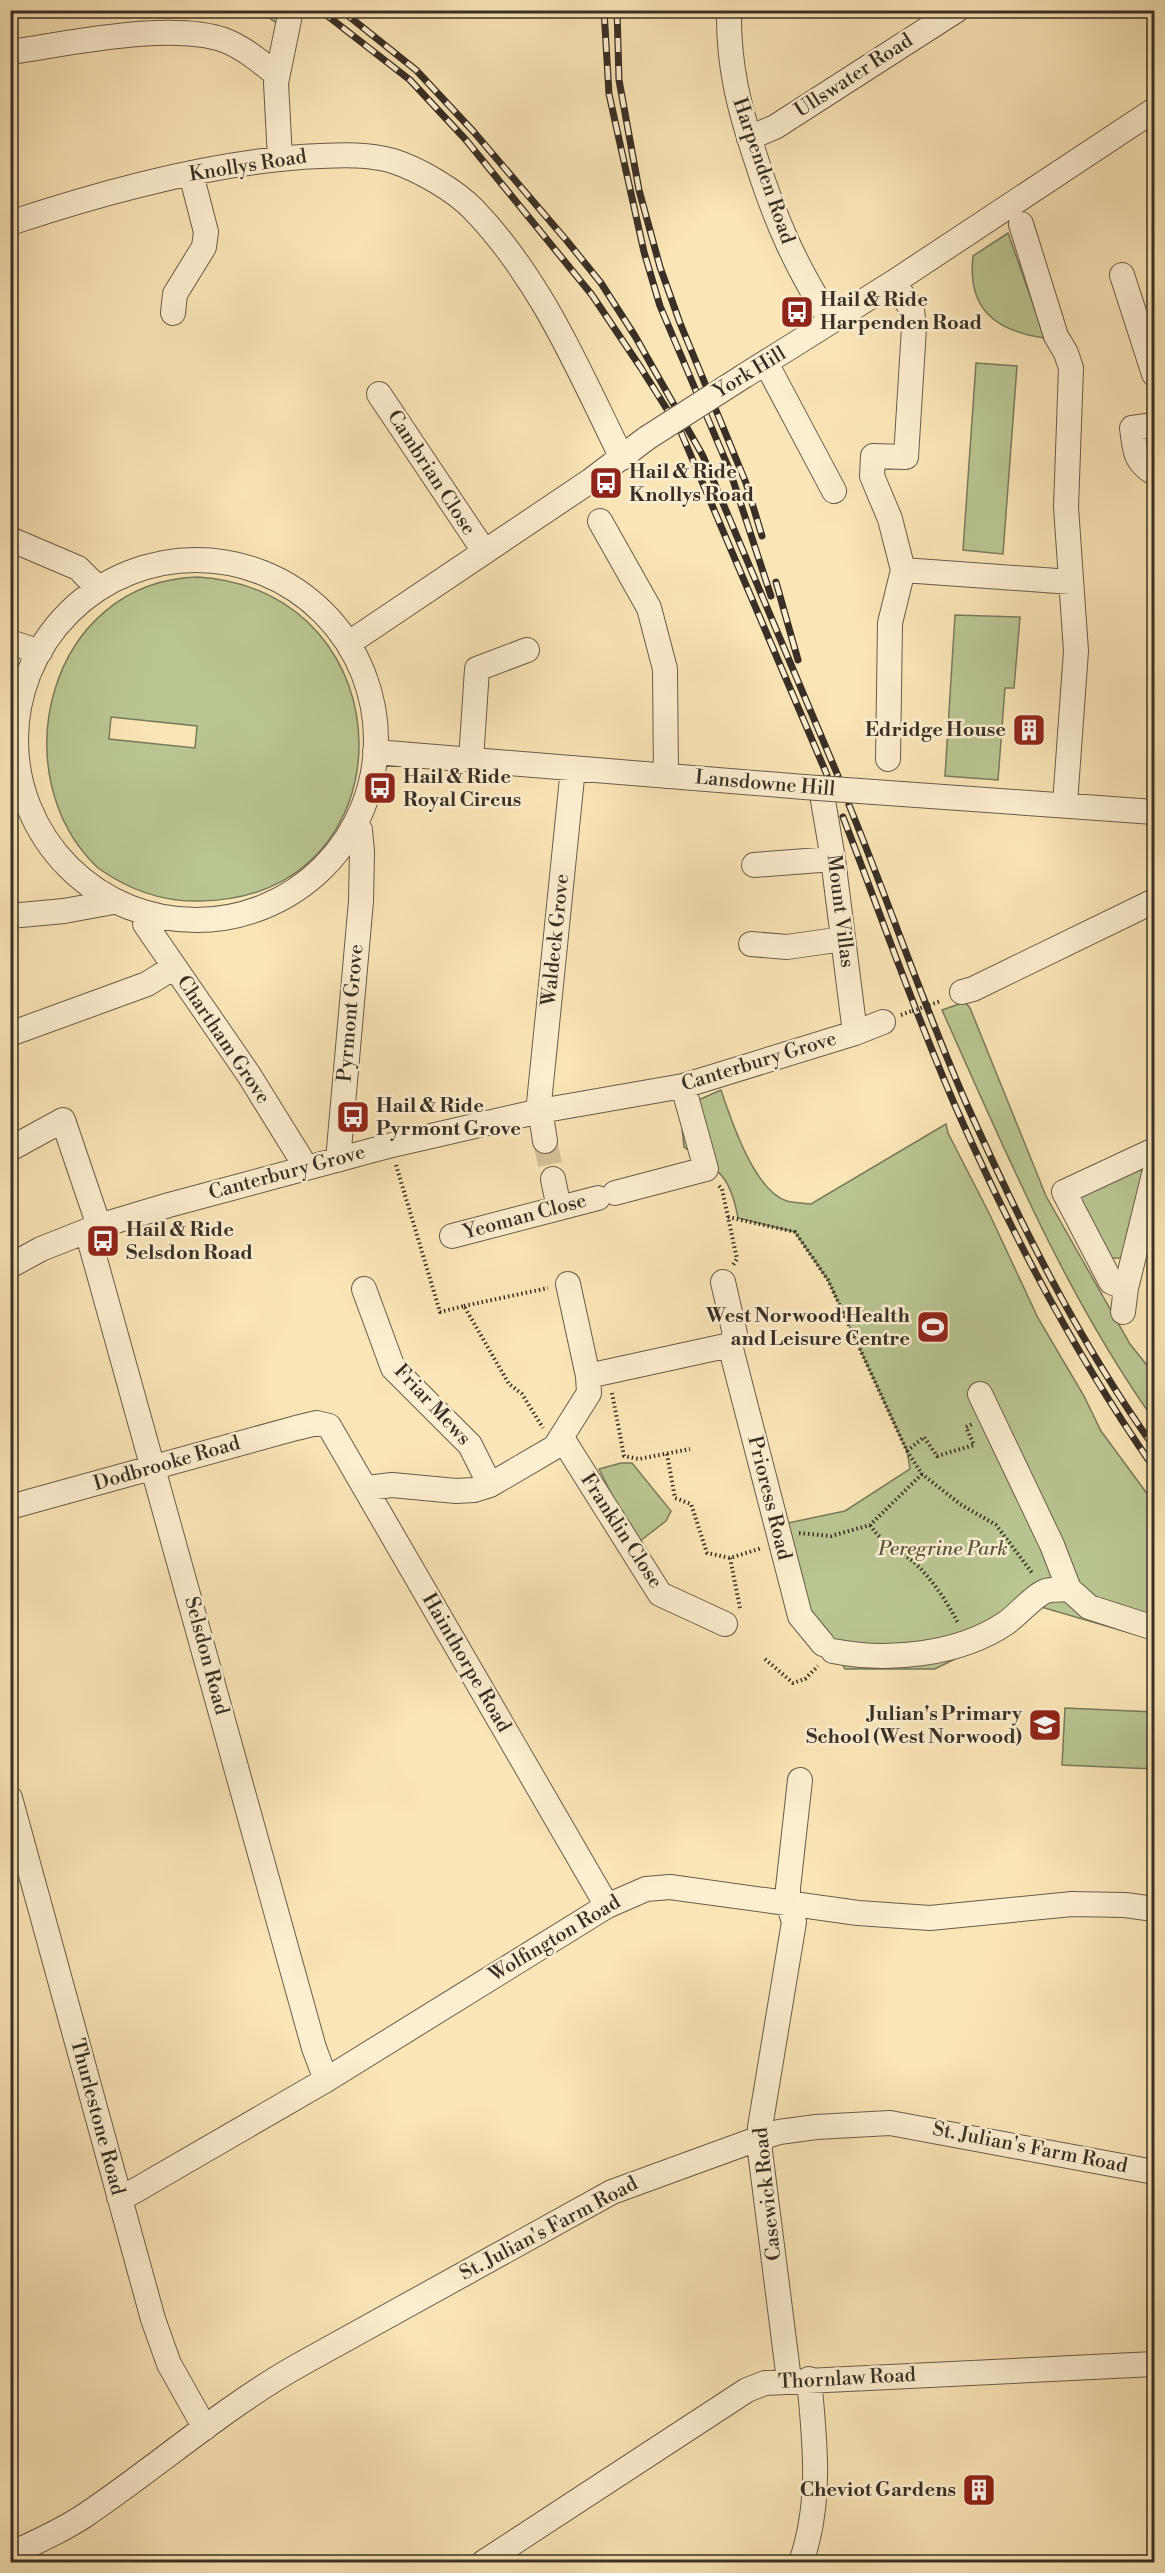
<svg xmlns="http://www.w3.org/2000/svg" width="1165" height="2573" viewBox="0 0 1165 2573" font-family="'Libre Bodoni',serif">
<rect width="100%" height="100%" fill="#fae5b6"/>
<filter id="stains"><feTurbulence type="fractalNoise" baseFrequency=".00333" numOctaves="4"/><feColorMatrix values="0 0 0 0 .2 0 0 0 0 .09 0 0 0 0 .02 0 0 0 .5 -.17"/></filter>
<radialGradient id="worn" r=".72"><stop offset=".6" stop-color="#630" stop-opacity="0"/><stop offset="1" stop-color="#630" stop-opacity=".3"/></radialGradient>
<!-- green -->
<path fill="#b9c692" stroke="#797a5c" stroke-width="1.5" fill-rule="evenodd" d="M 252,11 L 275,11 L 281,14 L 278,24 L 265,15 Z
M 1008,233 L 1045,338 C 995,331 967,309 973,256 Z
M 976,363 L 1017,366 L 1003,554 L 963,550 Z
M 198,577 C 412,591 413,900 199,901 C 161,902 129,890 98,868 C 0,775 48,581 198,577 ZM 111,717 L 197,726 L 195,748 L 109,739 Z
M 955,615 L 1020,617 L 1014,688 L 1005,688 L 998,780 L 945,776 Z
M 965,1002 L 970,1008 L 1046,1196 L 1130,1344 L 1154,1374 L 1154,1420 C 1065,1295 1005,1150 942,1010 Z
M 721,1090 C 731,1120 755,1192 787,1201 C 794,1203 803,1203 811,1204 L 946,1124 L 948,1133 L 989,1213 L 1038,1318 L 1084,1396 L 1101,1431 L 1154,1503 L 1154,1640 L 1038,1606 L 981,1646 L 935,1669 L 845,1669 L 822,1624 L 812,1619 L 783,1524 L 845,1511 L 910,1469 L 907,1451 L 828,1280 L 795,1232 L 738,1218 C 730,1175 719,1170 684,1147 L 680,1108 Z
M 1143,1167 L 1144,1174 L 1122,1258 L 1109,1258 L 1077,1195 Z
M 621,1463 L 632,1463 L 671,1511 L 666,1521 L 640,1541 L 618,1507 L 599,1469 Z
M 1065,1708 L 1154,1712 L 1154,1769 L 1062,1765 Z"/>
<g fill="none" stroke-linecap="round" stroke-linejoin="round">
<!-- minor-tunnel -->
<path stroke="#d3c199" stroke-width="24" stroke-dasharray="24 12" stroke-linecap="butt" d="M 545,1141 L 553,1179"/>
<defs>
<path id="minor" d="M 729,10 C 728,65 739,108 756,159 C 775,219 796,268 831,321
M 10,52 C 68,44 170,21 224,40 C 243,47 262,63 277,75
M 749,138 L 775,127 L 957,10
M 280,158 L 276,83 L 291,10
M 10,223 C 106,191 220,160 320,156 C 344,155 369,154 393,161 C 418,169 455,190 474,210 C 542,281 579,371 622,458
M 1021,224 L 1056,336 L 1066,353 L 1071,368 L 1066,507 L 1076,651 L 1065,804
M 1122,275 L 1154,374
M 173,313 L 175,294 L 204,247 L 206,232 L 191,174
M 766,363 L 834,491
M 744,376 L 894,282 L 1154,110
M 379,394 L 484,551
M 1154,425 L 1132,428 C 1135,450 1134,461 1154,473
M 600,521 L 649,608 L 665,669 L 666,776
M 10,539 L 78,568 L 98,588
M16 740a180 180 0 1 1 360 0a180 180 0 1 1-360 0Z
M 903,570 L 1071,582
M 10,642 L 40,652
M 349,643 L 590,481 L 647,438
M 375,752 L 804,787
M 888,759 L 890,623 L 903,570 L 890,519 L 872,476 L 873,456 L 906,457 L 914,328 L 912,310 L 894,282
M 471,760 L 477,669 L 527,650
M 821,789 L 833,859 L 855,1033
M 874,792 L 1154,812
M 754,865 L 833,859
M 145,913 L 145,924 L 249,1075 L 306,1167
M 10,916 L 64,911 L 113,902
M 751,944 L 787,947 L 843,939
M 962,992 L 973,989 L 1154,901
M 10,1034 L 147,984 L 174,967
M 545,1141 L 539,1103 L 573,768
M 10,1149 L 63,1120 L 99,1226
M 338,1160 L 361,901 L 362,852 L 360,830
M 553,1179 L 559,1208
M 615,1193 L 706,1169 L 683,1086
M 87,1231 L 314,2048 L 326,2080
M 452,1236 L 598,1198
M 10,1266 L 41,1249 L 99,1226 L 169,1205 L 392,1145 L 540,1111 L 683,1086 L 855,1033 L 883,1022
M 723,1282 L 735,1334 L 730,1345 L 800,1616 L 823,1644
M 568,1284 L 588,1376
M 1126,1288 L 1111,1282 L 1064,1192 L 1154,1150
M 364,1289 L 393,1368 L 470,1445 L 490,1485
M 1123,1312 L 1126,1288 L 1154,1174
M 980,1394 L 1052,1545 L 1069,1589
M 562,1438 L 660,1594 L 725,1624
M 367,1491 L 375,1487 L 392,1485 L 456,1491 L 474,1490 L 490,1485 L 555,1447 L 589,1393 L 588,1376 L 730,1345
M 10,1507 L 296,1428 L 317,1423 L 329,1426 L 607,1906
M 833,1651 C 888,1662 959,1655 1006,1623 C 1018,1615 1033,1596 1046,1591 C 1052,1589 1062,1590 1069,1589 L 1089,1607 L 1154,1628
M 10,1798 L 153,2319 L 169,2364 L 205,2428
M 119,2197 L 131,2193 L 326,2080 L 607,1906 L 646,1889 L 670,1887 L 858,1913 L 930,1918 L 1072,1904 L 1125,1905 L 1154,1909
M 789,2380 L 760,2151 L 760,2127 L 794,1922 L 788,1903 L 788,1888 L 800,1780
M 10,2554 C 35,2543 61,2531 84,2516 C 157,2467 224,2407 301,2364 L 612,2192 L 760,2138 L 779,2132 L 816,2127 L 890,2123 L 1154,2172
M 484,2562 L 747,2390 L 765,2383 L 1154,2364
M 801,2562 C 822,2503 815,2441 809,2379"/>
</defs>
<!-- minor casing -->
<use href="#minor" stroke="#695c4a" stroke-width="26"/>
<!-- path -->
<path stroke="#392f26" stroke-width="4" stroke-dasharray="1.5 3" stroke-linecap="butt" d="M 901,1015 L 912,1011
M 396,1165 L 440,1312 L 464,1306 L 509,1384 L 522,1394 L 543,1428
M 719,1186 L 722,1189 L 737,1259 L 733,1265
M 728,1217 L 795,1232 L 828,1280 L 907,1451 L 922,1474 L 960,1504 L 996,1525 L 1033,1574
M 464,1306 L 548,1288
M 612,1393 L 624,1456 L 639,1459 L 690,1449
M 907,1451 L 924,1437 L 937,1456 L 974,1445 L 966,1427 L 972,1424
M 667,1454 L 675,1498 L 691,1504 L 707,1553 L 730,1558 L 762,1548
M 870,1525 C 882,1544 901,1550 917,1565 C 934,1582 947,1602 958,1623
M 799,1533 L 831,1536 L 870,1525 L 922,1474
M 730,1558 L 740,1608
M 765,1659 L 793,1683 L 805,1679 L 818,1666"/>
<!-- minor -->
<use href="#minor" stroke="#fceed0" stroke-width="24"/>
<defs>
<path id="rail" d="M 320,10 L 410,80 L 466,140 L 592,295 L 641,368 L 680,430 L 827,775
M 341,10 L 416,70 L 473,131 L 567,241 L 601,283 L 635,336 L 703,456 L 838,776
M 604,10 L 609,94 L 644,252 L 660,306 L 730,471 L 771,596
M 617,10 L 619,80 L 639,190 L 660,267 L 680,323 L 746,483 L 762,536
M 776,582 L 798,660
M 849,805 C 890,905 924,1007 967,1105 C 1020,1223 1079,1342 1154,1447
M 843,817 C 881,915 915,1014 957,1110 C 1012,1235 1076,1356 1154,1468"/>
</defs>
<!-- rail casing -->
<use href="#rail" stroke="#392f26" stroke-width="7"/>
<!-- rail -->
<use href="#rail" stroke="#fceed0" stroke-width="4.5" stroke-dasharray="14" stroke-linecap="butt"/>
<defs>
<path id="minor-bridge" d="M 647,438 L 744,376
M 804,787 L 874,792"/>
</defs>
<!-- minor-bridge casing -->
<use href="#minor-bridge" stroke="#695c4a" stroke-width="26" stroke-linecap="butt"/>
<!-- path-bridge -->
<path stroke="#392f26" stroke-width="4" stroke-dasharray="1.5 3" stroke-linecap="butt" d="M 912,1011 L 941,1001"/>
<!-- minor-bridge -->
<use href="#minor-bridge" stroke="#fceed0" stroke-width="24"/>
</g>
<!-- icons -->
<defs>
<symbol id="bus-square" viewBox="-11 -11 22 22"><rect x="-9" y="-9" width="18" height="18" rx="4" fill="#8f2418" stroke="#fceed0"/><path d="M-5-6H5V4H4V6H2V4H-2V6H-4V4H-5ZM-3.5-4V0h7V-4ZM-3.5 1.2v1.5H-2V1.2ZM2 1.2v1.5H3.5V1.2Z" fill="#fff"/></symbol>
<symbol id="building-square" viewBox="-11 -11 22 22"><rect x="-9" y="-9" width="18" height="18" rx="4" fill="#8f2418" stroke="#fceed0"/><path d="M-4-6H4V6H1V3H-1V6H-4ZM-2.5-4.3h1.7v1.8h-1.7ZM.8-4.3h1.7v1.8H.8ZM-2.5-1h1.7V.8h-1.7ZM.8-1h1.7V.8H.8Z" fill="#fff"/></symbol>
<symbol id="stadium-square" viewBox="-11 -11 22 22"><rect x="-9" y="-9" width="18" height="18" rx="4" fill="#8f2418" stroke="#fceed0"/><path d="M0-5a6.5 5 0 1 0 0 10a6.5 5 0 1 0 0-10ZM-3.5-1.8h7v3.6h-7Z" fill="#fff"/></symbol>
<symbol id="school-square" viewBox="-11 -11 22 22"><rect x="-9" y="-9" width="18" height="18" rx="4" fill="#8f2418" stroke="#fceed0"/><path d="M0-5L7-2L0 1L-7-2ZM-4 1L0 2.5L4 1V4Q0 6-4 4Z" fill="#fff"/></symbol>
</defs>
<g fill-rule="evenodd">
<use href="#bus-square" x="778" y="293" width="38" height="38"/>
<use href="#bus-square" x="587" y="464" width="38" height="38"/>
<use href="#building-square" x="1010" y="711" width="38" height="38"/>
<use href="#bus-square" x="361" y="769" width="38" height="38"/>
<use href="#bus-square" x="334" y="1098" width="38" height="38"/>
<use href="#bus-square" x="84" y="1222" width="38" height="38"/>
<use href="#stadium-square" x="914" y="1308" width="38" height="38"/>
<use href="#school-square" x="1026" y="1706" width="38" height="38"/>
<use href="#building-square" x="960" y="2471" width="38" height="38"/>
</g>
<g text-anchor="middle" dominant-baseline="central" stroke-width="5" stroke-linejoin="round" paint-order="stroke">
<!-- street labels -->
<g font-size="20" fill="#392f26" stroke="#fceed0">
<text transform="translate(854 76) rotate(-33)">Ullswater Road</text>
<text transform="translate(248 166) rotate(-9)">Knollys Road</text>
<text transform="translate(763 171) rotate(71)">Harpenden Road</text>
<text transform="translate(750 373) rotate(-31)">York Hill</text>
<text transform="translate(431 473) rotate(57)">Cambrian Close</text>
<text transform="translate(765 784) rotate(5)">Lansdowne Hill</text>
<text transform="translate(840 911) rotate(83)">Mount Villas</text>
<text transform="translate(556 940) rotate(-84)">Waldeck Grove</text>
<text transform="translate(351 1013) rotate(-85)">Pyrmont Grove</text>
<text transform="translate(223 1040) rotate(56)">Chartham Grove</text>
<text transform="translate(759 1062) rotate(-17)">Canterbury Grove</text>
<text transform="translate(287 1173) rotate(-15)">Canterbury Grove</text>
<text transform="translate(525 1217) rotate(-15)">Yeoman Close</text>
<text transform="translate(432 1405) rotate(47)">Friar Mews</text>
<text transform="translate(167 1464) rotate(-16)">Dodbrooke Road</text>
<text transform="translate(769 1498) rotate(76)">Prioress Road</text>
<text transform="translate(621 1531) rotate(57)">Franklin Close</text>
<text transform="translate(206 1656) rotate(75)">Selsdon Road</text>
<text transform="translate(466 1663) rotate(60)">Hainthorpe Road</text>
<text transform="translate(555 1939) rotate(-31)">Wolfington Road</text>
<text transform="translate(97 2117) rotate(75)">Thurlestone Road</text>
<text transform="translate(1030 2148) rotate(11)">St. Julian's Farm Road</text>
<text transform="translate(768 2194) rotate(-96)">Casewick Road</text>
<text transform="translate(549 2229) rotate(-28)">St. Julian's Farm Road</text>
<text transform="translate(847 2379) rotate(-3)">Thornlaw Road</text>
</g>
<!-- poi labels -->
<g font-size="20" font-weight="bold" fill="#392f26" stroke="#fceed0" text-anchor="start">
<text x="820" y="300">Hail &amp; Ride<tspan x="820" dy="23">Harpenden Road</tspan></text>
<text x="629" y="472">Hail &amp; Ride<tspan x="629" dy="23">Knollys Road</tspan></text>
<text x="1006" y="730" text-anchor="end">Edridge House</text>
<text x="403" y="777">Hail &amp; Ride<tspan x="403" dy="23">Royal Circus</tspan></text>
<text x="376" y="1106">Hail &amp; Ride<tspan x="376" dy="23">Pyrmont Grove</tspan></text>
<text x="126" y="1230">Hail &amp; Ride<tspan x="126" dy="23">Selsdon Road</tspan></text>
<text x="910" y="1316" text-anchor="end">West Norwood Health<tspan x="910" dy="23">and Leisure Centre</tspan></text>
<text x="1022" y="1714" text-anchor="end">Julian's Primary<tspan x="1022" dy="23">School (West Norwood)</tspan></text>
<text x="956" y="2490" text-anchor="end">Cheviot Gardens</text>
</g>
<!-- park labels -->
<g font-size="20" font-style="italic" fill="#595541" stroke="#fceed0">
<text x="943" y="1549">Peregrine Park</text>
</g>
</g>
<!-- margin -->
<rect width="1165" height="2573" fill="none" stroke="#fae5b6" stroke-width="36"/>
<rect x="12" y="12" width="1141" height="2549" fill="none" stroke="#392f26" stroke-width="3"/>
<rect x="18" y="18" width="1129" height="2537" fill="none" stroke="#392f26" stroke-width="1.5"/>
<rect width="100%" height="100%" filter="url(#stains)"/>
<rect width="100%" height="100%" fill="url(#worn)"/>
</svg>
